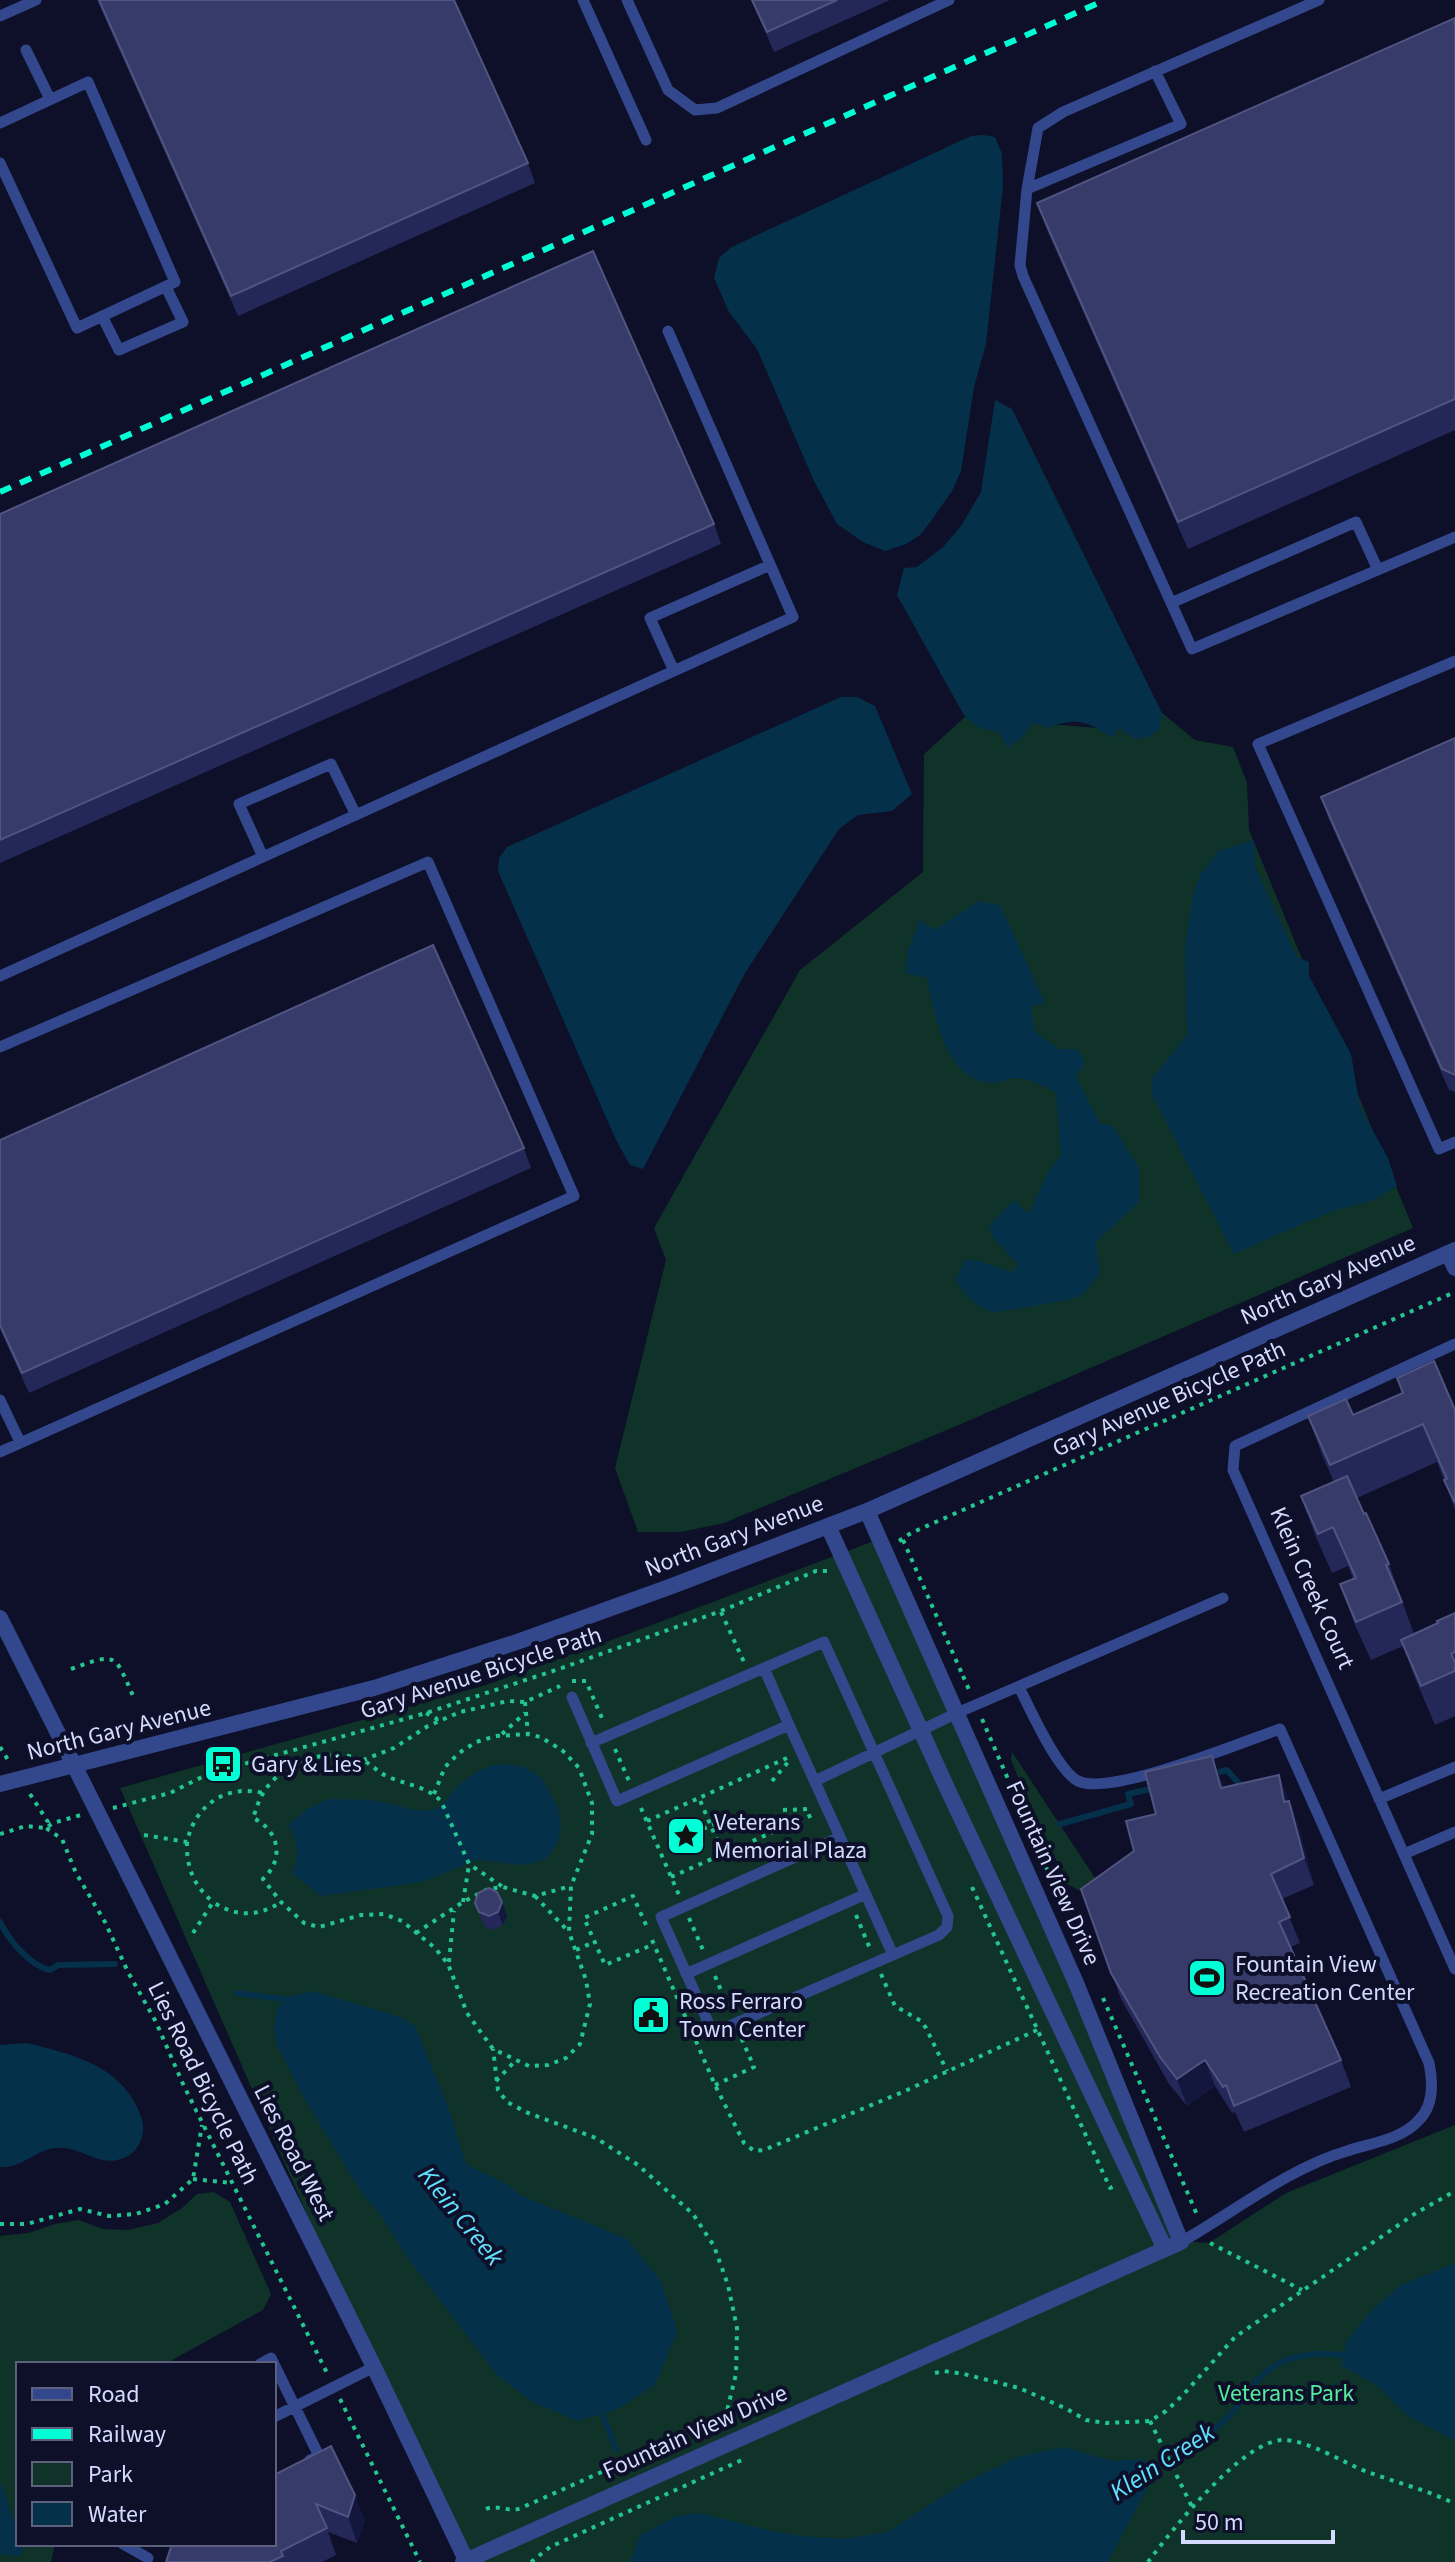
<svg xmlns="http://www.w3.org/2000/svg" width="1455" height="2562" viewBox="0 0 1455 2562" font-family="'Source Sans 3',sans-serif">
<rect width="100%" height="100%" fill="#0d1028"/>
<!-- green -->
<path fill="#0f3328" d="M 1162,713 L 1195,740 L 1233,747 L 1247,783 L 1249,830 L 1413,1228 L 961,1424 L 724,1523 L 681,1532 L 638,1532 L 615,1468 L 666,1260 L 654,1228 L 800,970 L 923,872 L 924,754 L 965,717 L 1097,728 Z
M 874,1541 L 1181,2241 L 1209,2243 L 1286,2193 L 1455,2125 L 1455,2562 L 467,2562 L 374,2367 L 120,1788 L 486,1685 L 628,1634 Z
M 1012,1752 L 1099,1884 L 1082,1892 L 1067,1884 L 1018,1777 L 1011,1760 Z
M 214,2192 L 230,2202 L 271,2294 L 263,2310 L 165,2364 L 18,2364 L 18,2544 L 55,2544 L 51,2562 L 0,2562 L 0,2236 L 28,2233 L 55,2224 L 79,2220 L 103,2229 L 128,2230 L 158,2223 L 182,2208 L 197,2194 Z"/>
<!-- water -->
<path fill="#05304a" d="M 983,135 L 995,137 L 1002,154 L 1003,186 L 986,344 L 974,387 L 961,471 L 952,491 L 931,521 L 920,535 L 906,544 L 885,551 L 863,542 L 837,524 L 814,481 L 757,349 L 729,312 L 714,278 L 719,258 L 730,248 L 757,235 L 971,136 Z
M 995,400 L 1012,409 L 1162,713 L 1159,730 L 1147,738 L 1134,739 L 1120,728 L 1111,737 C 1084,719 1076,718 1046,728 L 1033,722 L 1024,736 L 1008,748 L 999,732 L 980,728 L 965,717 L 897,595 L 904,568 L 917,567 L 943,547 L 961,526 L 981,492 Z
M 841,697 L 857,697 L 875,706 L 912,794 L 892,811 L 858,815 L 839,829 L 745,973 L 643,1169 L 630,1165 L 616,1140 L 498,871 L 499,858 L 507,847 Z
M 1254,840 L 1255,867 L 1297,957 L 1309,962 L 1309,976 L 1351,1054 L 1360,1107 L 1388,1158 L 1397,1186 L 1374,1200 L 1332,1211 L 1234,1254 L 1152,1095 L 1152,1079 L 1187,1035 L 1185,948 L 1192,900 L 1200,875 L 1219,851 Z
M 979,901 L 1000,905 L 1045,1003 L 1031,1006 L 1035,1032 L 1059,1049 L 1077,1049 L 1085,1062 L 1076,1077 L 1100,1123 L 1113,1126 L 1139,1168 L 1139,1202 L 1096,1242 L 1100,1275 C 1093,1281 1086,1293 1078,1297 C 1072,1300 997,1313 993,1312 C 976,1309 965,1293 955,1281 L 965,1260 L 979,1261 L 1012,1272 L 1018,1264 L 994,1239 L 989,1226 L 1014,1200 L 1029,1214 L 1048,1172 L 1061,1156 L 1056,1092 C 1046,1087 1026,1077 1015,1078 C 1009,1078 1003,1082 997,1083 C 945,1085 935,1016 927,978 L 905,973 L 908,951 L 920,920 L 935,930 Z
M 497,1764 L 522,1766 L 541,1777 L 551,1795 L 558,1808 L 561,1828 L 557,1845 L 546,1859 L 525,1865 L 478,1860 L 422,1882 L 321,1896 L 292,1873 C 301,1855 297,1841 288,1825 L 307,1809 L 328,1799 L 373,1800 L 420,1811 L 432,1810 L 440,1806 L 461,1783 L 476,1772 Z
M 313,1991 L 400,2017 L 415,2026 L 447,2104 L 466,2164 C 482,2174 510,2182 520,2195 L 627,2239 L 660,2280 L 674,2321 L 677,2332 L 655,2385 L 618,2409 L 578,2421 L 532,2402 L 497,2375 L 407,2257 L 380,2214 L 363,2195 L 305,2100 L 277,2045 L 274,2026 L 278,2007 L 288,1997 Z
M 27,2043 C 70,2054 118,2064 138,2109 C 141,2116 144,2124 143,2132 C 141,2145 134,2155 121,2159 C 98,2167 80,2146 57,2148 C 35,2149 22,2169 0,2167 L 0,2045 Z
M 1455,2263 L 1455,2441 L 1408,2416 L 1377,2386 L 1341,2365 L 1347,2341 L 1370,2312 L 1401,2285 Z
M 1063,2447 L 1112,2461 L 1143,2459 L 1152,2469 L 1151,2481 L 1108,2562 L 630,2562 L 640,2535 L 676,2516 L 700,2513 L 772,2531 L 803,2536 L 842,2539 L 887,2532 L 964,2483 L 1018,2457 Z
M 0,2481 L 18,2532 L 18,2544 L 23,2544 L 22,2553 L 19,2556 L 0,2554 Z"/>
<g fill="none" stroke-linecap="round" stroke-linejoin="round">
<!-- stream -->
<path stroke="#05304a" stroke-width="6" d="M 1212,1774 L 1227,1770 L 1244,1789
M 1060,1824 L 1131,1804 L 1128,1794 L 1155,1788
M 0,1922 C 9,1940 30,1966 50,1970 L 58,1965 L 115,1964
M 237,1993 L 292,2000
M 600,2408 L 616,2449
M 1148,2472 C 1175,2456 1203,2441 1226,2419 C 1239,2406 1248,2389 1262,2376 C 1284,2353 1321,2352 1350,2356"/>
<!-- path -->
<path stroke="#23c590" stroke-width="4" stroke-dasharray="4 6" stroke-linecap="butt" d="M 903,1540 L 963,1676
M 899,1541 L 911,1533 L 1455,1292
M 721,1612 L 744,1662
M 71,1669 C 118,1652 114,1653 134,1698
M 963,1676 L 970,1692
M 572,1681 L 586,1681 L 604,1723
M 525,1702 L 528,1734
M 426,1713 L 437,1719 L 443,1717
M 982,1719 L 1050,1876
M 502,1734 L 525,1713
M 0,1747 L 10,1763
M 615,1749 L 629,1781
M 787,1758 L 699,1798 L 723,1854 L 812,1815
M 363,1760 L 394,1748 L 428,1726 L 460,1712 L 508,1701 L 525,1702 L 560,1686
M 772,1781 L 789,1761
M 30,1794 L 48,1822 L 46,1828 L 62,1839 L 76,1873 L 105,1922 L 128,1972 L 156,2022 L 183,2084 L 327,2373
M 434,1794 L 445,1767 L 459,1753 L 476,1742 L 496,1736 L 528,1734 L 540,1737 L 562,1750 L 579,1768 L 592,1803 L 592,1834 L 571,1886 L 569,1932 L 586,1980 L 590,2004 L 580,2044 L 566,2058 L 548,2065 L 529,2066 L 493,2049 L 467,2013 L 448,1964 L 435,1948 L 402,1921 L 384,1914 L 361,1915 L 319,1927 L 304,1923 L 281,1902 L 263,1879 C 285,1859 279,1830 253,1818 C 256,1810 258,1802 262,1795 C 280,1763 325,1747 360,1759 C 371,1763 379,1774 391,1778 C 409,1785 427,1787 441,1801 L 469,1864 L 503,1887
M 113,1808 L 170,1793 L 208,1774 L 426,1713 L 559,1669 L 721,1611 L 816,1571 L 829,1571
M 641,1808 L 679,1895
M 783,1810 L 810,1809
M 647,1821 L 699,1798
M 703,1829 L 731,1817
M 0,1834 L 26,1826 L 46,1828 L 53,1823 L 81,1815
M 144,1835 L 187,1842 C 195,1805 226,1784 263,1793
M 187,1842 C 186,1867 194,1886 213,1902
M 671,1877 L 723,1854
M 972,1887 L 1110,2188 L 1117,2185
M 535,1896 L 567,1930
M 463,1902 L 469,1865
M 856,1915 L 871,1951
M 689,1918 L 703,1950
M 646,1925 L 633,1896 L 584,1918 L 605,1965 L 654,1944
M 193,1933 L 213,1902 C 236,1917 258,1917 281,1902
M 416,1933 L 463,1902 L 488,1889 L 503,1887 L 535,1896 L 571,1886
M 652,1940 L 715,2085 L 744,2143 L 754,2151 L 764,2150 L 905,2091 L 1037,2030
M 576,1950 L 594,1942
M 449,1962 L 454,1911
M 881,1974 L 895,2006 L 921,2021 L 926,2028 L 947,2071
M 715,1976 L 730,2012
M 1103,1998 L 1198,2217
M 496,2081 L 516,2060
M 715,2085 L 754,2067 L 740,2035
M 193,2179 L 232,2183
M 0,2224 L 27,2224 L 80,2209 L 109,2216 L 136,2214 L 165,2204 L 193,2179 L 202,2125
M 1210,2243 L 1302,2290
M 935,2373 L 944,2371 L 964,2374 L 1019,2388 L 1065,2408 L 1086,2420 L 1106,2423 L 1150,2421 L 1166,2411 L 1183,2395 L 1235,2337 L 1416,2213 L 1455,2191
M 340,2399 L 420,2562
M 1150,2421 L 1192,2507
M 486,2509 C 498,2504 509,2513 521,2508 L 660,2446 L 724,2423 L 736,2374 L 737,2328 L 728,2285 L 714,2246 L 693,2214 L 638,2165 L 596,2138 L 528,2113 L 507,2102 L 498,2090 L 493,2049
M 531,2562 L 550,2547 L 744,2459
M 1148,2562 C 1172,2530 1241,2442 1282,2440 C 1307,2439 1345,2464 1368,2472 C 1397,2483 1428,2490 1455,2504"/>
<!-- service -->
<path stroke="#33478c" stroke-width="11" d="M 583,0 L 646,140
M 627,0 L 668,90 L 695,110 L 717,108 L 949,0
M 1319,0 L 1063,112 L 1038,128 L 1027,189 L 1020,265 L 1023,276 L 1192,649 L 1455,537
M 0,16 L 36,0
M 26,50 L 50,99
M 0,123 L 88,82 L 175,282 L 77,328 L 0,163
M 1027,189 L 1181,124 L 1155,71
M 102,316 L 119,350 L 183,322 L 166,287
M 1171,603 L 1356,522 L 1378,570
M 1455,661 L 1258,744 L 1439,1149 L 1455,1142
M 674,671 L 650,618 L 770,565
M 263,857 L 239,804 L 331,764 L 356,815
M 0,976 L 793,617 L 668,331
M 0,1047 L 428,862 L 574,1196 L 0,1452
M 1455,1344 L 1235,1446 L 1233,1470 L 1455,1969
M 0,1400 L 20,1442
M 764,1668 L 789,1725
M 1019,1687 C 1030,1709 1058,1771 1078,1781 C 1110,1797 1242,1742 1280,1729 L 1429,2063 C 1433,2082 1434,2105 1419,2120 C 1401,2140 1371,2143 1347,2151 C 1289,2168 1234,2212 1181,2242
M 572,1697 L 617,1801 L 789,1725 L 840,1837 L 661,1917 L 713,2033 L 939,1935 L 947,1927 L 948,1916 L 824,1642 L 591,1743
M 815,1781 L 957,1713 L 1223,1598
M 1379,1799 L 1455,1767
M 840,1837 L 893,1955
M 1404,1854 L 1455,1832
M 686,1974 L 866,1894
M 260,2364 L 271,2358 L 319,2456 L 310,2460
M 274,2417 L 374,2367
M 123,2544 L 148,2558"/>
<!-- minor -->
<path stroke="#33478c" stroke-width="16" d="M 1448,1253 L 1455,1268
M 828,1526 L 947,1788 L 1165,2249
M 0,1618 L 75,1767
M 463,2562 L 1181,2242 L 1076,1983 L 867,1511"/>
<!-- tertiary -->
<path stroke="#33478c" stroke-width="16" d="M 75,1767 L 374,2367 L 467,2562
M 0,1784 L 374,1688 L 517,1642 L 672,1586 L 867,1511 L 1455,1250"/>
<!-- rail -->
<path stroke="#00ffd5" stroke-width="6" stroke-dasharray="12 10" stroke-linecap="butt" d="M 0,492 L 1105,0"/>
</g>
<!-- wall -->
<path fill="#242858" d="M 97,0 L 454,0 L 528,163 L 535,183 L 238,316 Z
M 751,0 L 890,0 L 774,52 Z
M 1455,18 L 1455,430 L 1188,549 L 1047,230 L 1037,203 Z
M 0,514 L 714,524 L 721,544 L 0,863 Z
M 1455,738 L 1455,1092 L 1449,1090 L 1328,817 L 1321,797 Z
M 0,1140 L 524,1148 L 531,1168 L 29,1393 L 0,1329 Z
M 1397,1378 L 1455,1410 L 1455,1509 L 1437,1462 L 1357,1498 L 1389,1564 L 1414,1634 L 1438,1623 L 1455,1613 L 1455,1716 L 1435,1725 L 1415,1678 L 1403,1646 L 1371,1660 L 1354,1623 L 1340,1584 L 1353,1579 L 1348,1566 L 1332,1573 L 1315,1535 L 1301,1496 L 1334,1482 L 1322,1455 L 1308,1416 L 1353,1415 L 1402,1393 Z
M 1279,1775 L 1299,1827 L 1314,1885 L 1282,1899 L 1300,1943 L 1291,1947 L 1341,2060 L 1351,2087 L 1244,2132 L 1235,2112 L 1232,2113 L 1215,2086 L 1187,2106 L 1169,2084 L 1121,1999 L 1081,1889 L 1134,1851 L 1156,1814 L 1222,1782 L 1223,1788 Z
M 478,1893 L 507,1916 L 503,1925 L 494,1930 L 484,1926 L 475,1903 Z
M 274,2481 L 365,2521 L 357,2543 L 328,2532 L 336,2555 L 322,2562 L 166,2562 Z"/>
<!-- shaded-wall -->
<path fill="#13163d" d="M 1212,1756 L 1222,1782 L 1230,1815 L 1221,1788 Z
M 1279,1775 L 1289,1801 L 1284,1802 Z
M 1289,1801 L 1299,1827 L 1314,1885 L 1304,1858 Z
M 502,1902 L 507,1916 L 503,1925 L 498,1912 Z
M 1205,2060 L 1215,2086 L 1187,2106 L 1177,2079 Z
M 355,2495 L 365,2521 L 357,2543 L 348,2517 Z"/>
<!-- building -->
<path fill="#373b6a" stroke="#505481" stroke-width="2" d="M 99,0 L 454,0 L 528,163 L 231,296 Z
M 752,0 L 837,0 L 767,32 Z
M 1455,18 L 1455,399 L 1178,522 L 1037,203 Z
M 593,251 L 714,524 L 0,840 L 0,514 Z
M 1455,738 L 1455,1075 L 1442,1069 L 1321,797 Z
M 433,945 L 524,1148 L 22,1373 L 0,1325 L 0,1140 Z
M 1434,1361 L 1455,1410 L 1455,1503 L 1444,1480 L 1447,1479 L 1423,1424 L 1330,1465 L 1308,1416 L 1346,1399 L 1353,1415 L 1403,1393 L 1397,1378 Z
M 1347,1476 L 1364,1514 L 1366,1513 L 1389,1564 L 1386,1565 L 1402,1602 L 1356,1622 L 1340,1584 L 1356,1578 L 1333,1527 L 1318,1534 L 1301,1496 Z
M 1455,1613 L 1455,1652 L 1451,1654 L 1455,1662 L 1455,1671 L 1421,1686 L 1401,1640 L 1438,1623 L 1437,1621 Z
M 1212,1756 L 1221,1788 L 1279,1775 L 1284,1802 L 1289,1801 L 1304,1858 L 1271,1874 L 1290,1917 L 1279,1922 L 1341,2060 L 1234,2106 L 1226,2085 L 1223,2087 L 1205,2060 L 1177,2079 L 1160,2057 L 1111,1973 L 1081,1889 L 1134,1851 L 1126,1821 L 1156,1814 L 1145,1772 Z
M 489,1888 L 497,1892 L 502,1902 L 498,1912 L 489,1916 L 479,1912 L 475,1903 L 478,1893 Z
M 331,2446 L 355,2495 L 348,2517 L 316,2504 L 327,2528 L 281,2551 L 283,2556 L 270,2562 L 166,2562 L 172,2544 L 274,2544 L 274,2481 L 276,2480 L 274,2475 Z"/>
<!-- icons -->
<defs>
<symbol id="bus-square" viewBox="-11 -11 22 22"><rect x="-9" y="-9" width="18" height="18" rx="4" fill="#00ffd5" stroke="#0d1028"/><path d="M-5-6H5V4H4V6H2V4H-2V6H-4V4H-5ZM-3.5-4V0h7V-4ZM-3.5 1.2v1.5H-2V1.2ZM2 1.2v1.5H3.5V1.2Z" fill="#111"/></symbol>
<symbol id="sight-square" viewBox="-11 -11 22 22"><rect x="-9" y="-9" width="18" height="18" rx="4" fill="#00ffd5" stroke="#0d1028"/><path d="M0-6L1.8-2.2L6-1.7L2.9 1.2L3.7 5.4L0 3.3L-3.7 5.4L-2.9 1.2L-6-1.7L-1.8-2.2Z" fill="#111"/></symbol>
<symbol id="stadium-square" viewBox="-11 -11 22 22"><rect x="-9" y="-9" width="18" height="18" rx="4" fill="#00ffd5" stroke="#0d1028"/><path d="M0-5a6.5 5 0 1 0 0 10a6.5 5 0 1 0 0-10ZM-3.5-1.8h7v3.6h-7Z" fill="#111"/></symbol>
<symbol id="civic-square" viewBox="-11 -11 22 22"><rect x="-9" y="-9" width="18" height="18" rx="4" fill="#00ffd5" stroke="#0d1028"/><path d="M-.6-6.5H3V-4.5H.6V-3L4-1V1h2V6H-6V1h2V-1L-.6-3ZM-1.2 2.5V6h2.4V2.5Z" fill="#111"/></symbol>
</defs>
<g fill-rule="evenodd">
<use href="#bus-square" x="201" y="1742" width="44" height="44"/>
<use href="#sight-square" x="664" y="1814" width="44" height="44"/>
<use href="#stadium-square" x="1185" y="1956" width="44" height="44"/>
<use href="#civic-square" x="629" y="1993" width="44" height="44"/>
</g>
<g text-anchor="middle" dominant-baseline="central" stroke-width="8" stroke-linejoin="round" paint-order="stroke">
<!-- street labels -->
<g font-size="24" fill="#d4dbff" stroke="#0d1028">
<text transform="translate(1328 1280) rotate(-24)">North Gary Avenue</text>
<text transform="translate(1169 1399) rotate(-24)">Gary Avenue Bicycle Path</text>
<text transform="translate(734 1536) rotate(-21)">North Gary Avenue</text>
<text transform="translate(1312 1588) rotate(66)">Klein Creek Court</text>
<text transform="translate(481 1673) rotate(-18)">Gary Avenue Bicycle Path</text>
<text transform="translate(119 1730) rotate(-14)">North Gary Avenue</text>
<text transform="translate(1053 1873) rotate(66)">Fountain View Drive</text>
<text transform="translate(203 2083) rotate(64)">Lies Road Bicycle Path</text>
<text transform="translate(294 2153) rotate(63)">Lies Road West</text>
<text transform="translate(695 2432) rotate(-24)">Fountain View Drive</text>
</g>
<!-- poi labels -->
<g font-size="24" fill="#d4dbff" stroke="#0d1028" text-anchor="start">
<text x="251" y="1764">Gary &amp; Lies</text>
<text x="714" y="1822">Veterans<tspan x="714" dy="28">Memorial Plaza</tspan></text>
<text x="1235" y="1964">Fountain View<tspan x="1235" dy="28">Recreation Center</tspan></text>
<text x="679" y="2001">Ross Ferraro<tspan x="679" dy="28">Town Center</tspan></text>
</g>
<!-- park labels -->
<g font-size="24" fill="#54ec9e" stroke="#0d1028">
<text x="1286" y="2393">Veterans Park</text>
</g>
<!-- water labels -->
<g font-size="26" font-style="italic" fill="#62e0ff" stroke="#0d1028">
<text transform="translate(461 2216) rotate(51)">Klein Creek</text>
<text transform="translate(1162 2462) rotate(-33)">Klein Creek</text>
</g>
</g>
<!-- legend -->
<rect x="16" y="2362" width="260" height="184" fill="#0d1028" stroke="#5d617e" stroke-width="2"/>
<rect x="32" y="2388" width="40" height="12" fill="#33478c" stroke="#5d617e" stroke-width="2"/>
<text x="88" y="2402" font-size="24" fill="#d4dbff">Road</text>
<rect x="32" y="2428" width="40" height="12" fill="#00ffd5" stroke="#5d617e" stroke-width="2"/>
<text x="88" y="2442" font-size="24" fill="#d4dbff">Railway</text>
<rect x="32" y="2462" width="40" height="24" fill="#0f3328" stroke="#5d617e" stroke-width="2"/>
<text x="88" y="2482" font-size="24" fill="#d4dbff">Park</text>
<rect x="32" y="2502" width="40" height="24" fill="#05304a" stroke="#5d617e" stroke-width="2"/>
<text x="88" y="2522" font-size="24" fill="#d4dbff">Water</text>
<!-- scale -->
<path d="M1183 2530v12h150v-12" fill="none" stroke="#d4dbff" stroke-width="4"/>
<text x="1195" y="2530" font-size="24" fill="#d4dbff" stroke="#0d1028" stroke-width="6" paint-order="stroke">50 m</text>
</svg>
